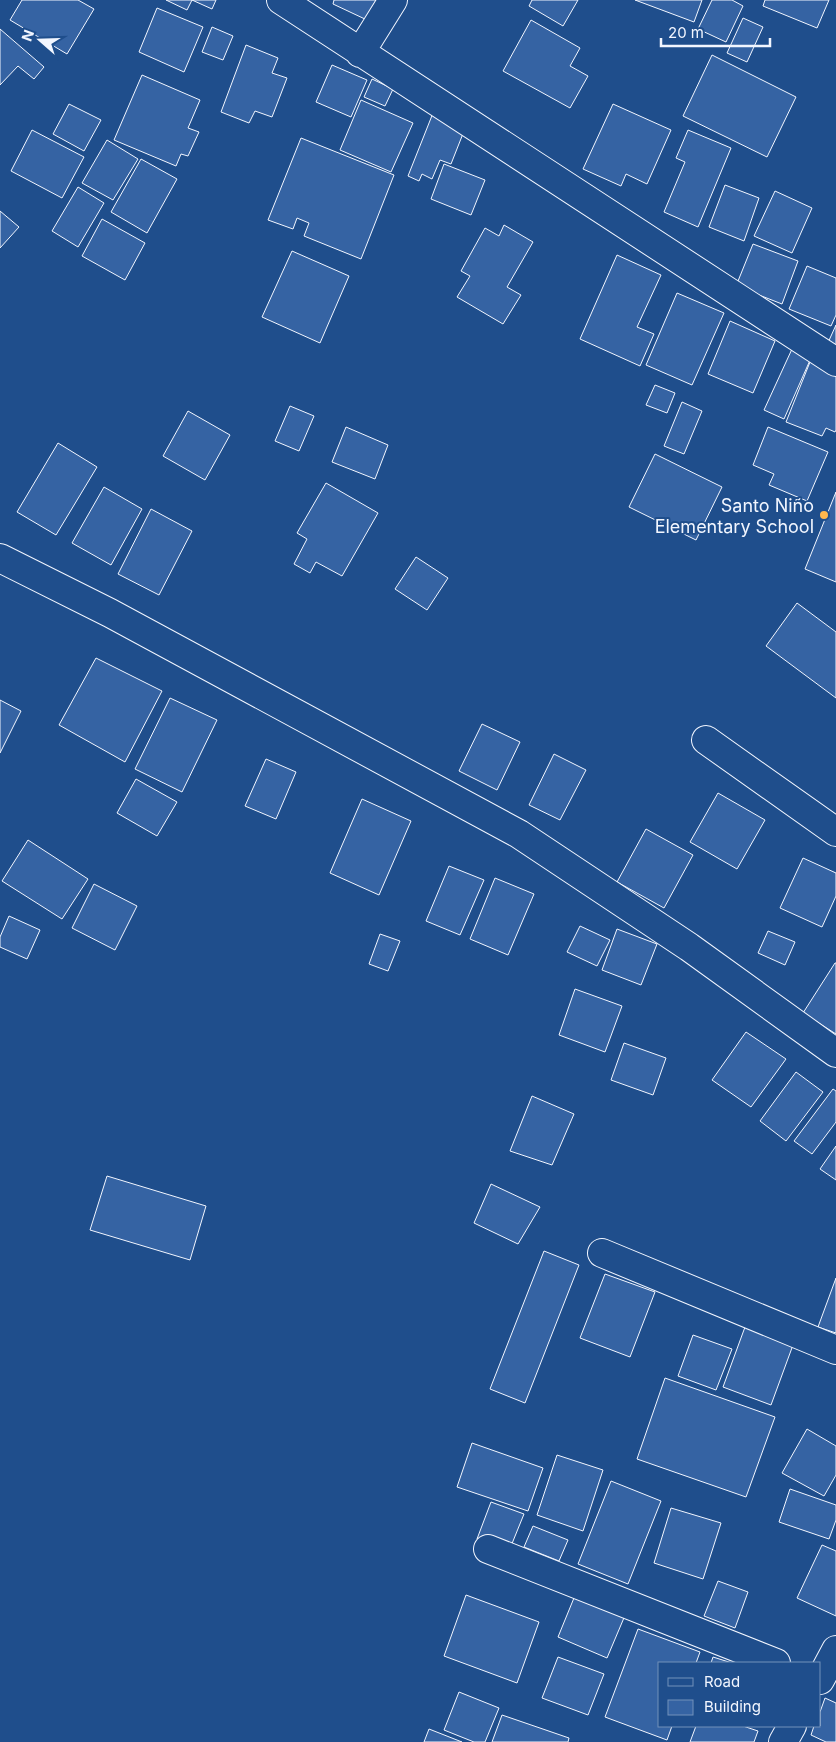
<svg xmlns="http://www.w3.org/2000/svg" width="836" height="1742" viewBox="0 0 836 1742" font-family="Inter,sans-serif">
<rect width="100%" height="100%" fill="#1f4e8c"/>
<!-- building -->
<path fill="#3563a3" stroke="#f2f6ff" d="M 22,0 L 78,0 L 94,9 L 67,54 L 10,20 Z
M 166,0 L 216,0 L 212,9 L 192,0 L 187,10 Z
M 334,0 L 376,0 L 367,20 L 333,4 Z
M 532,0 L 578,0 L 563,26 L 529,6 Z
M 635,0 L 702,0 L 694,22 Z
M 712,0 L 732,0 L 743,6 L 726,42 L 698,29 Z
M 765,0 L 829,0 L 817,28 L 763,6 Z
M 157,8 L 203,27 L 184,72 L 139,52 Z
M 743,18 L 763,27 L 747,62 L 727,53 Z
M 531,20 L 580,48 L 570,66 L 588,76 L 570,108 L 503,71 Z
M 212,27 L 233,36 L 223,60 L 202,52 Z
M 0,29 L 44,67 L 34,79 L 18,66 L 0,85 Z
M 246,45 L 278,58 L 272,73 L 287,78 L 272,117 L 255,111 L 249,123 L 221,112 Z
M 712,55 L 796,97 L 767,157 L 683,116 Z
M 332,65 L 367,80 L 351,117 L 316,102 Z
M 142,75 L 200,100 L 188,128 L 199,132 L 188,156 L 181,154 L 176,166 L 114,140 Z
M 372,79 L 393,89 L 385,106 L 364,97 Z
M 361,100 L 413,123 L 391,172 L 340,150 Z
M 69,104 L 101,120 L 84,151 L 53,134 Z
M 613,104 L 671,130 L 647,184 L 626,174 L 621,186 L 583,169 Z
M 433,113 L 466,126 L 451,164 L 440,160 L 432,179 L 422,174 L 419,181 L 408,176 Z
M 32,130 L 84,157 L 62,198 L 11,171 Z
M 688,130 L 731,148 L 698,227 L 664,212 L 685,162 L 676,158 Z
M 301,138 L 394,175 L 361,259 L 304,236 L 309,223 L 297,218 L 293,229 L 268,220 Z
M 107,140 L 138,159 L 113,200 L 82,183 Z
M 141,159 L 177,179 L 147,233 L 111,212 Z
M 444,164 L 485,180 L 471,215 L 431,199 Z
M 725,185 L 759,198 L 744,241 L 709,227 Z
M 78,187 L 104,203 L 78,247 L 52,231 Z
M 775,191 L 812,208 L 792,253 L 754,236 Z
M 0,211 L 19,227 L 0,248 Z
M 102,219 L 145,243 L 125,280 L 82,256 Z
M 504,225 L 533,242 L 507,287 L 521,295 L 503,324 L 457,297 L 470,276 L 461,271 L 485,228 L 499,236 Z
M 753,244 L 798,261 L 782,304 L 736,286 Z
M 292,251 L 349,276 L 320,343 L 262,317 Z
M 617,255 L 661,275 L 637,327 L 654,334 L 640,366 L 580,339 Z
M 807,266 L 836,278 L 836,315 L 831,326 L 789,309 Z
M 677,293 L 724,313 L 692,385 L 646,365 Z
M 730,321 L 775,341 L 753,393 L 708,374 Z
M 836,325 L 836,352 L 826,347 Z
M 792,349 L 811,358 L 784,419 L 764,410 Z
M 810,362 L 836,373 L 836,430 L 835,432 L 826,428 L 822,436 L 786,422 Z
M 655,385 L 675,393 L 667,413 L 646,405 Z
M 682,402 L 702,411 L 684,454 L 664,446 Z
M 290,406 L 314,416 L 299,451 L 275,441 Z
M 188,411 L 230,435 L 205,480 L 163,456 Z
M 346,427 L 388,445 L 375,479 L 332,462 Z
M 768,427 L 828,452 L 807,501 L 769,485 L 774,474 L 753,465 Z
M 58,443 L 97,467 L 56,535 L 17,512 Z
M 655,454 L 722,487 L 696,540 L 629,507 Z
M 326,483 L 378,513 L 342,576 L 316,562 L 310,573 L 294,564 L 307,539 L 297,533 Z
M 104,487 L 142,509 L 111,565 L 72,543 Z
M 836,492 L 836,582 L 805,569 Z
M 151,509 L 192,531 L 159,595 L 118,574 Z
M 416,557 L 448,578 L 427,610 L 395,589 Z
M 797,603 L 836,632 L 836,698 L 766,646 Z
M 96,658 L 162,691 L 125,762 L 59,725 Z
M 170,698 L 217,720 L 182,792 L 135,769 Z
M 0,700 L 21,711 L 0,753 Z
M 482,724 L 520,742 L 497,790 L 459,771 Z
M 554,754 L 586,770 L 560,820 L 529,805 Z
M 266,759 L 296,772 L 276,819 L 245,806 Z
M 136,779 L 177,802 L 157,836 L 117,813 Z
M 718,793 L 765,820 L 737,869 L 690,842 Z
M 362,799 L 411,821 L 379,895 L 330,873 Z
M 646,829 L 693,855 L 664,908 L 617,882 Z
M 28,840 L 88,879 L 62,919 L 2,881 Z
M 803,858 L 836,873 L 836,896 L 822,927 L 780,908 Z
M 449,866 L 484,880 L 460,935 L 426,921 Z
M 495,878 L 534,894 L 508,955 L 470,939 Z
M 94,884 L 137,906 L 115,950 L 72,928 Z
M 9,916 L 40,930 L 27,959 L 0,947 L 0,937 Z
M 580,926 L 610,940 L 597,966 L 567,952 Z
M 617,929 L 657,944 L 641,985 L 602,970 Z
M 768,931 L 795,942 L 785,965 L 758,953 Z
M 380,934 L 400,941 L 388,971 L 369,964 Z
M 835,963 L 836,963 L 836,1034 L 803,1013 Z
M 575,989 L 622,1006 L 605,1052 L 559,1035 Z
M 746,1032 L 786,1059 L 751,1107 L 712,1080 Z
M 624,1043 L 666,1058 L 653,1095 L 611,1080 Z
M 796,1072 L 823,1092 L 786,1141 L 760,1121 Z
M 833,1089 L 836,1091 L 836,1122 L 812,1154 L 794,1141 Z
M 532,1096 L 574,1114 L 552,1165 L 510,1151 Z
M 836,1146 L 836,1180 L 820,1169 Z
M 107,1176 L 206,1206 L 190,1260 L 90,1230 Z
M 491,1184 L 540,1207 L 518,1244 L 474,1223 Z
M 544,1251 L 579,1265 L 525,1403 L 490,1389 Z
M 605,1274 L 655,1292 L 630,1357 L 580,1338 Z
M 836,1278 L 836,1333 L 818,1327 Z
M 745,1327 L 793,1345 L 771,1405 L 723,1387 Z
M 693,1335 L 732,1349 L 716,1390 L 678,1376 Z
M 665,1378 L 775,1417 L 746,1497 L 637,1459 Z
M 807,1429 L 836,1446 L 836,1475 L 824,1496 L 782,1473 Z
M 472,1443 L 543,1468 L 528,1511 L 457,1487 Z
M 557,1455 L 603,1470 L 583,1531 L 537,1515 Z
M 611,1481 L 661,1501 L 628,1584 L 578,1564 Z
M 790,1489 L 836,1505 L 836,1520 L 829,1539 L 779,1522 Z
M 491,1502 L 524,1514 L 509,1551 L 477,1539 Z
M 671,1508 L 721,1523 L 703,1579 L 654,1563 Z
M 533,1526 L 568,1540 L 559,1561 L 524,1547 Z
M 822,1545 L 836,1551 L 836,1616 L 797,1598 Z
M 718,1581 L 748,1592 L 735,1628 L 704,1616 Z
M 576,1593 L 626,1613 L 607,1658 L 558,1637 Z
M 466,1595 L 539,1622 L 517,1683 L 444,1656 Z
M 638,1629 L 700,1652 L 696,1663 L 660,1663 L 660,1726 L 672,1726 L 667,1740 L 605,1717 Z
M 558,1657 L 604,1674 L 588,1715 L 542,1698 Z
M 713,1657 L 732,1663 L 711,1663 Z
M 459,1692 L 499,1708 L 485,1742 L 474,1742 L 444,1730 Z
M 825,1698 L 836,1703 L 836,1742 L 826,1742 L 811,1735 L 814,1726 L 820,1726 L 820,1712 Z
M 502,1715 L 569,1738 L 568,1742 L 492,1742 Z
M 696,1726 L 743,1726 L 758,1731 L 754,1742 L 690,1742 Z
M 429,1729 L 462,1742 L 424,1742 Z"/>
<g fill="none" stroke-linecap="round" stroke-linejoin="round">
<defs>
<path id="minor" d="M 281,0 L 836,362
M 360,53 L 393,0
M 0,558 L 110,613 L 519,834 L 689,947 L 836,1053
M 706,740 L 836,832
M 602,1253 L 836,1350
M 488,1549 L 776,1663
M 820,1680 L 836,1650
M 783,1742 L 792,1726"/>
</defs>
<!-- minor casing -->
<use href="#minor" stroke="#f2f6ff" stroke-width="30"/>
<!-- minor -->
<use href="#minor" stroke="#1f4e8c" stroke-width="28"/>
</g>
<!-- markers -->
<circle fill="#ffb74d" stroke="#1f4e8c" stroke-width="2" cx="824" cy="515" r="5"/>
<g text-anchor="middle" dominant-baseline="central" stroke-width="4" stroke-linejoin="round" paint-order="stroke">
<!-- poi labels -->
<g font-size="18" fill="#f2f6ff" stroke="#1f4e8c" text-anchor="end">
<text x="814" y="505">Santo Niño<tspan x="814" dy="21">Elementary School</tspan></text>
</g>
</g>
<!-- legend -->
<rect x="658" y="1662" width="162" height="65" fill="#1f4e8c" stroke="#7391ba"/>
<rect x="668" y="1678" width="25" height="8" fill="#1f4e8c" stroke="#7391ba"/>
<text x="704" y="1687" font-size="15" fill="#f2f6ff">Road</text>
<rect x="668" y="1700" width="25" height="15" fill="#3563a3" stroke="#7391ba"/>
<text x="704" y="1712" font-size="15" fill="#f2f6ff">Building</text>
<!-- north arrow -->
<g transform="translate(40 40) rotate(290)" stroke="#1f4e8c" stroke-width="4" paint-order="stroke">
<path d="M0-4L9 19L0 12L-9 19Z" fill="#f2f6ff"/>
<text y="-8" font-size="14" font-weight="bold" text-anchor="middle" fill="#f2f6ff">N</text>
</g>
<!-- scale -->
<path d="M661 38v8h109v-8" fill="none" stroke="#f2f6ff" stroke-width="2.5"/>
<text x="668" y="38" font-size="15" fill="#f2f6ff" stroke="#1f4e8c" stroke-width="4" paint-order="stroke">20 m</text>
</svg>
